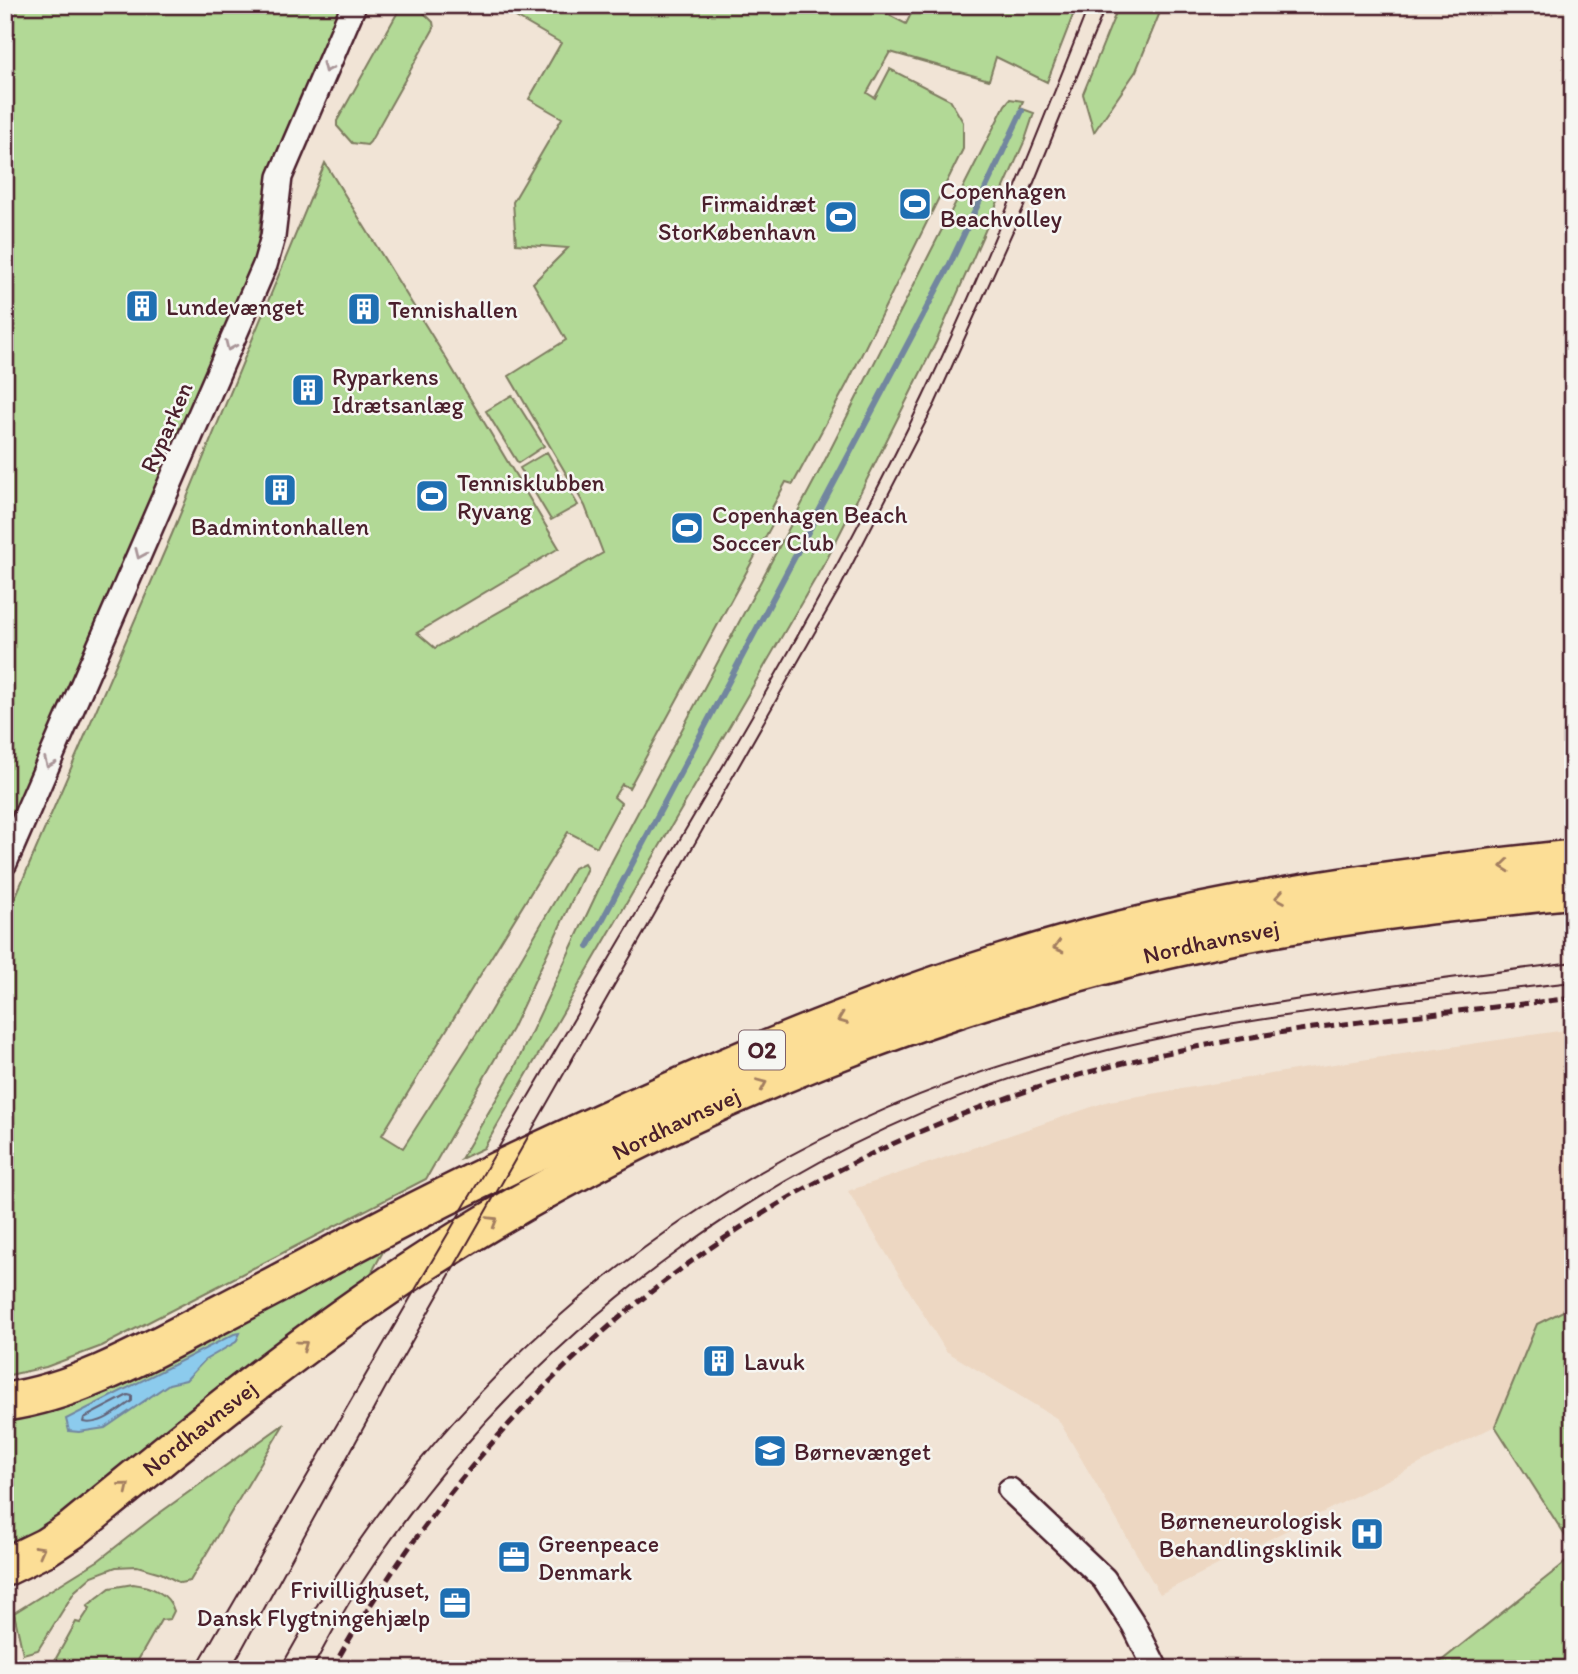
<svg xmlns="http://www.w3.org/2000/svg" width="1578" height="1674" viewBox="0 0 1578 1674" font-family="Itim,sans-serif">
<rect width="100%" height="100%" fill="#f1e4d6"/>
<filter id="ink" filterUnits="userSpaceOnUse"><feTurbulence type="fractalNoise" baseFrequency=".0143" numOctaves="2"/><feDisplacementMap in="SourceGraphic" scale="14" xChannelSelector="R" yChannelSelector="G"/><feConvolveMatrix kernelMatrix="1 2 1 2 8 2 1 2 1" color-interpolation-filters="sRGB"/></filter>
<g filter="url(#ink)">
<!-- built -->
<path fill="#edd7c2" d="M 1573,1029 L 1573,1306 L 1537,1324 L 1495,1426 L 1160,1594 L 1058,1419 L 946,1351 L 848,1191 L 1109,1101 L 1307,1068 Z"/>
<!-- green -->
<path fill="#b2d996" stroke="#7e7c60" stroke-width="2" d="M 5,5 L 346,5 L 263,200 L 256,264 L 5,840 Z
M 495,5 L 870,5 L 906,24 L 911,14 L 893,5 L 1077,5 L 1047,82 L 996,57 L 989,80 L 890,52 L 867,93 L 875,98 L 890,69 L 950,100 L 963,122 L 963,149 L 847,384 L 793,484 L 786,482 L 766,519 L 773,523 L 629,788 L 622,784 L 614,797 L 621,803 L 597,847 L 568,832 L 382,1135 L 403,1148 L 484,1022 L 574,868 L 584,863 L 587,868 L 512,1029 L 426,1179 L 102,1346 L 46,1367 L 5,1376 L 5,921 L 172,534 L 325,163 L 447,360 L 559,548 L 417,633 L 435,648 L 603,553 L 585,506 L 509,376 L 566,340 L 533,283 L 568,248 L 516,244 L 513,202 L 562,118 L 529,99 L 561,43 Z
M 1119,5 L 1163,5 L 1136,71 L 1094,132 L 1083,94 Z
M 403,8 L 422,11 L 433,22 L 434,28 L 370,142 L 367,145 L 352,143 L 337,126 L 337,121 L 399,10 Z
M 1010,99 L 1023,101 L 1020,108 L 1034,113 L 1025,140 L 936,342 L 828,557 L 484,1148 L 461,1159 L 514,1069 L 612,861 L 822,466 L 1005,105 Z
M 512,395 L 544,446 L 518,463 L 486,411 Z
M 547,452 L 578,505 L 551,520 L 520,468 Z
M 390,1239 L 363,1288 L 73,1506 L 36,1532 L 5,1547 L 5,1422 L 42,1413 L 94,1395 Z
M 1573,1306 L 1573,1548 L 1495,1426 L 1537,1324 Z
M 284,1424 L 190,1581 L 180,1583 L 161,1573 L 137,1566 L 116,1567 L 92,1576 L 75,1591 L 38,1650 L 23,1654 L 14,1613 L 99,1560 L 154,1517 Z
M 1573,1556 L 1573,1669 L 1431,1669 L 1561,1566 Z
M 133,1584 C 150,1586 169,1593 174,1611 L 170,1619 L 161,1620 L 133,1669 L 60,1669 L 54,1662 L 76,1622 L 80,1623 L 90,1608 L 87,1606 L 110,1588 Z"/>
<!-- water -->
<path fill="#8ccbed" stroke="#72869f" stroke-width="2" d="M 240,1333 L 236,1342 L 205,1360 L 186,1380 L 169,1384 L 105,1428 L 79,1432 L 69,1431 L 66,1419 L 234,1334 Z"/>
<g fill="none" stroke-linecap="round" stroke-linejoin="round">
<!-- shore -->
<path stroke="#646479" stroke-width="2" d="M 128,1395 L 132,1396 L 132,1401 C 117,1411 101,1426 83,1422 L 84,1418 Z"/>
<!-- stream -->
<path stroke="#72869f" stroke-width="6" d="M 588,947 L 949,266 L 1022,111"/>
<defs>
<path id="minor" d="M 5,863 L 265,265 L 273,237 L 280,177 L 354,5
M 1010,1490 L 1104,1579 L 1134,1625 L 1156,1669"/>
<g id="trunk">
<path d="M 5,1402 C 82,1391 154,1348 222,1313 C 324,1260 425,1204 529,1156 C 719,1067 912,982 1117,931 C 1267,894 1419,875 1573,859"/>
<path id="s1" d="M 5,1567 L 46,1547 L 72,1530 C 180,1442 287,1353 403,1276 C 660,1106 964,985 1266,929 C 1368,911 1470,900 1573,889"/>
</g>
</defs>
<!-- minor casing -->
<use href="#minor" stroke="#4a1f2b" stroke-width="28"/>
<!-- trunk casing -->
<use href="#trunk" stroke="#4a1f2b" stroke-width="42"/>
<!-- minor -->
<use href="#minor" stroke="#f6f6f2" stroke-width="23"/>
<!-- trunk -->
<use href="#trunk" stroke="#fcde96" stroke-width="37"/>
<!-- tram -->
<path stroke="#4a1f2b" stroke-width="2" d="M 195,1669 C 325,1444 456,1219 588,995 C 703,799 823,604 922,399 C 984,270 1036,138 1089,5
M 231,1669 L 387,1385 L 840,588 L 935,404 L 1026,202 L 1106,5
M 280,1669 C 448,1360 720,1141 1060,1048 C 1227,1003 1401,985 1573,962
M 312,1669 C 327,1642 341,1615 357,1590 C 528,1323 801,1127 1108,1050 C 1260,1012 1418,1000 1573,982"/>
<!-- rail -->
<path stroke="#4a1f2b" stroke-width="5" stroke-dasharray="10 5" stroke-linecap="butt" d="M 332,1669 C 514,1348 793,1138 1153,1056 C 1291,1025 1433,1015 1573,998"/>
</g>
<!-- one-way arrows -->
<defs><path id="oneway-chevron" d="M-2-3.5L2.5 0L-2 3.5" fill="none" stroke-width="1.6" stroke-linecap="round" stroke-linejoin="round" transform="scale(1.75)"/></defs>
<g stroke="#a99598">
<use href="#oneway-chevron" transform="translate(327 68) rotate(114)"/>
<use href="#oneway-chevron" transform="translate(230 346) rotate(114)"/>
<use href="#oneway-chevron" transform="translate(140 554) rotate(114)"/>
<use href="#oneway-chevron" transform="translate(49 763) rotate(113)"/>
</g>
<g stroke="#a37e60">
<use href="#oneway-chevron" transform="translate(1505 866) rotate(174)"/>
<use href="#oneway-chevron" transform="translate(1280 897) rotate(170)"/>
<use href="#oneway-chevron" transform="translate(1058 947) rotate(165)"/>
<use href="#oneway-chevron" transform="translate(842 1019) rotate(159)"/>
<use href="#oneway-chevron" transform="translate(762 1084) rotate(-23)"/>
<use href="#oneway-chevron" transform="translate(493 1221) rotate(-31)"/>
<use href="#oneway-chevron" transform="translate(303 1345) rotate(-36)"/>
<use href="#oneway-chevron" transform="translate(125 1487) rotate(-39)"/>
<use href="#oneway-chevron" transform="translate(40 1550) rotate(-29)"/>
</g>
</g>
<!-- icons -->
<defs>
<symbol id="stadium-square" viewBox="-11 -11 22 22"><rect x="-9" y="-9" width="18" height="18" rx="4" fill="#1f6fb2" stroke="#f6f6f2"/><path d="M0-5a6.5 5 0 1 0 0 10a6.5 5 0 1 0 0-10ZM-3.5-1.8h7v3.6h-7Z" fill="#fff"/></symbol>
<symbol id="building-square" viewBox="-11 -11 22 22"><rect x="-9" y="-9" width="18" height="18" rx="4" fill="#1f6fb2" stroke="#f6f6f2"/><path d="M-4-6H4V6H1V3H-1V6H-4ZM-2.5-4.3h1.7v1.8h-1.7ZM.8-4.3h1.7v1.8H.8ZM-2.5-1h1.7V.8h-1.7ZM.8-1h1.7V.8H.8Z" fill="#fff"/></symbol>
<symbol id="school-square" viewBox="-11 -11 22 22"><rect x="-9" y="-9" width="18" height="18" rx="4" fill="#1f6fb2" stroke="#f6f6f2"/><path d="M0-5L7-2L0 1L-7-2ZM-4 1L0 2.5L4 1V4Q0 6-4 4Z" fill="#fff"/></symbol>
<symbol id="hospital-square" viewBox="-11 -11 22 22"><rect x="-9" y="-9" width="18" height="18" rx="4" fill="#1f6fb2" stroke="#f6f6f2"/><path d="M-5-5h3v3.5h4V-5h3V5h-3V1.5h-4V5h-3Z" fill="#fff"/></symbol>
<symbol id="office-square" viewBox="-11 -11 22 22"><rect x="-9" y="-9" width="18" height="18" rx="4" fill="#1f6fb2" stroke="#f6f6f2"/><path d="M-6-3h4V-5.5h4V-3h4V5H-6ZM-1-4.5V-3h2v-1.5ZM-6 0V1H6V0Z" fill="#fff"/></symbol>
</defs>
<g fill-rule="evenodd">
<use href="#stadium-square" x="896" y="185" width="38" height="38"/>
<use href="#stadium-square" x="822" y="198" width="38" height="38"/>
<use href="#building-square" x="123" y="287" width="38" height="38"/>
<use href="#building-square" x="345" y="290" width="38" height="38"/>
<use href="#building-square" x="289" y="371" width="38" height="38"/>
<use href="#building-square" x="261" y="471" width="38" height="38"/>
<use href="#stadium-square" x="413" y="477" width="38" height="38"/>
<use href="#stadium-square" x="668" y="509" width="38" height="38"/>
<use href="#building-square" x="700" y="1342" width="38" height="38"/>
<use href="#school-square" x="751" y="1432" width="38" height="38"/>
<use href="#hospital-square" x="1348" y="1515" width="38" height="38"/>
<use href="#office-square" x="495" y="1538" width="38" height="38"/>
<use href="#office-square" x="436" y="1584" width="38" height="38"/>
</g>
<g text-anchor="middle" dominant-baseline="central" stroke-width="5" stroke-linejoin="round" paint-order="stroke">
<!-- shield labels -->
<rect fill="#f6f6f2" stroke="#7e6067" stroke-width="2" x="739" y="1030.5" width="46" height="39" rx="5"/>
<g font-size="23" font-weight="bold" fill="#4a1f2b">
<text x="762" y="1050">O2</text>
</g>
<!-- poi labels -->
<g font-size="24" fill="#4a1f2b" stroke="#f6f6f2" text-anchor="start">
<text x="940" y="190">Copenhagen<tspan x="940" dy="28">Beachvolley</tspan></text>
<text x="816" y="203" text-anchor="end">Firmaidræt<tspan x="816" dy="28">StorKøbenhavn</tspan></text>
<text x="166" y="306">Lundevænget</text>
<text x="388" y="309">Tennishallen</text>
<text x="332" y="376">Ryparkens<tspan x="332" dy="28">Idrætsanlæg</tspan></text>
<text x="457" y="482">Tennisklubben<tspan x="457" dy="28">Ryvang</tspan></text>
<text x="712" y="514">Copenhagen Beach<tspan x="712" dy="28">Soccer Club</tspan></text>
<text x="280" y="526" text-anchor="middle">Badmintonhallen</text>
<text x="744" y="1361">Lavuk</text>
<text x="794" y="1451">Børnevænget</text>
<text x="1342" y="1520" text-anchor="end">Børneneurologisk<tspan x="1342" dy="28">Behandlingsklinik</tspan></text>
<text x="538" y="1543">Greenpeace<tspan x="538" dy="28">Denmark</tspan></text>
<text x="430" y="1589" text-anchor="end">Frivillighuset,<tspan x="430" dy="28">Dansk Flygtningehjælp</tspan></text>
</g>
<!-- street labels -->
<g font-size="24" fill="#4a1f2b" stroke="#f6f6f2">
<text transform="translate(166 427) rotate(-66)">Ryparken</text>
<text stroke="none"><textPath href="#s1" startOffset="1374">Nordhavnsvej</textPath></text>
<text stroke="none"><textPath href="#s1" startOffset="807">Nordhavnsvej</textPath></text>
<text stroke="none"><textPath href="#s1" startOffset="240">Nordhavnsvej</textPath></text>
</g>
</g>
<!-- margin -->
<rect width="1578" height="1674" fill="none" stroke="#f6f6f2" stroke-width="28"/>
<rect x="14" y="14" width="1550" height="1646" fill="none" stroke="#4a1f2b" stroke-width="2.5" filter="url(#ink)"/>
</svg>
